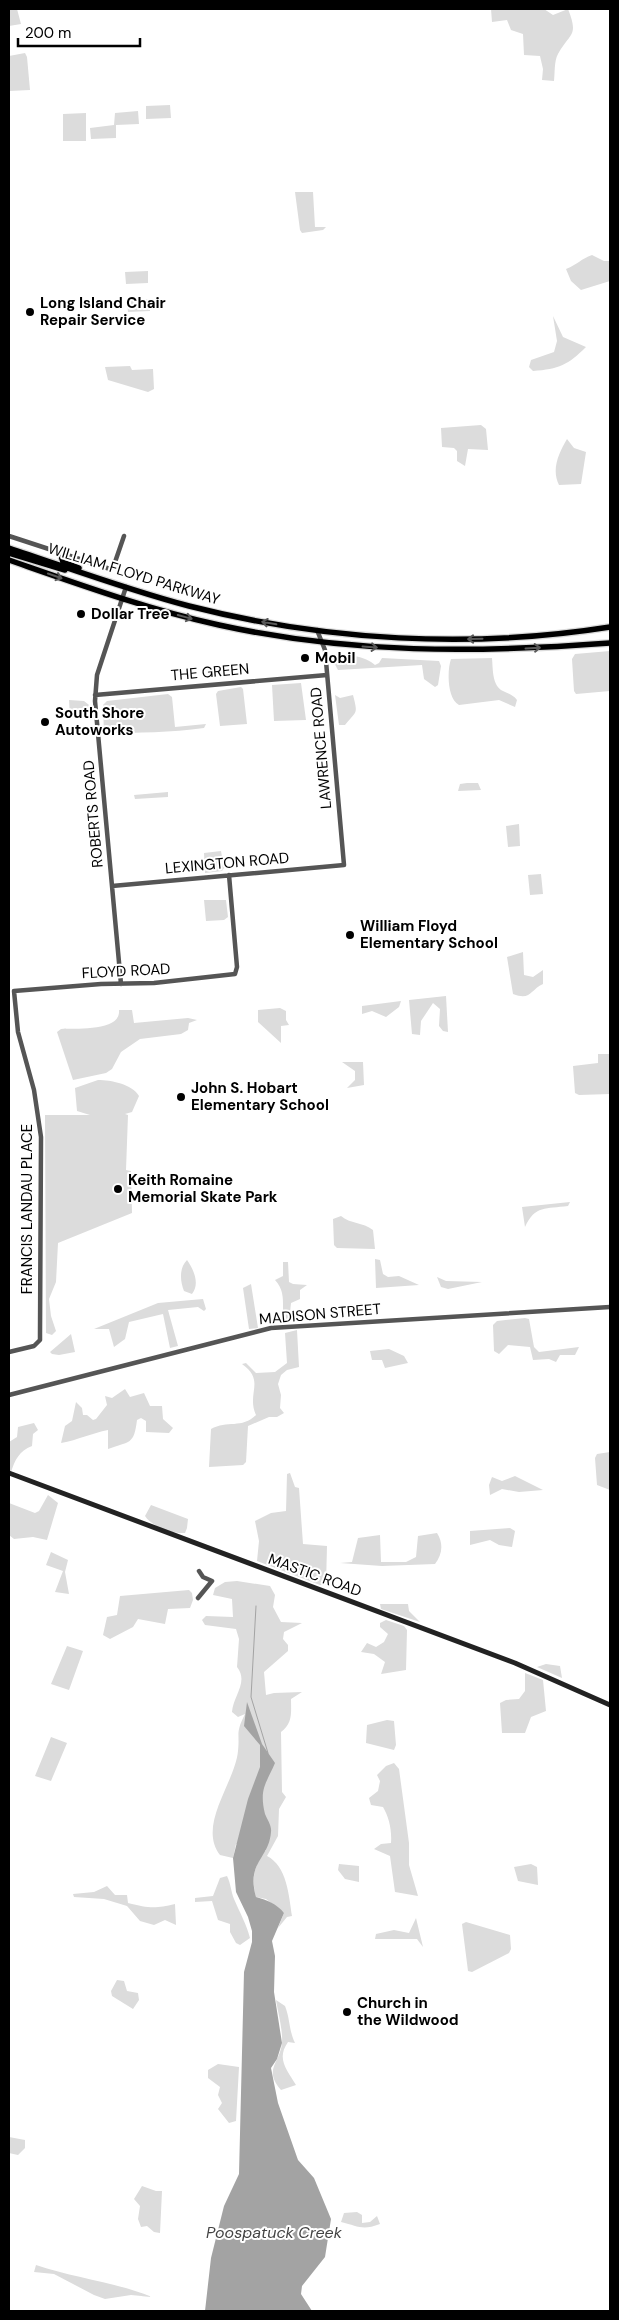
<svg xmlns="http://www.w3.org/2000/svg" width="619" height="2320" viewBox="0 0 619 2320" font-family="'DM Sans',sans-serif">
<rect width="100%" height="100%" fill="#fff"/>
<!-- green -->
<path fill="#dcdcdc" d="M 9,9 L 17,9 L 21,24 L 9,26 Z
M 491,9 L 544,9 L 553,15 L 568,9 C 579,37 570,32 558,54 C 554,61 555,73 554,81 L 542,80 L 543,69 L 540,56 L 524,55 L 523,34 L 511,30 L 507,20 L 492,22 Z
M 25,53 L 27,57 L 30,90 L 9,91 L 9,56 Z
M 170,105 L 171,118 L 146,119 L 146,106 Z
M 138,111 L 139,124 L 116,125 L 116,138 L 91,139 L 90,128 L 114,125 L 115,113 Z
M 86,113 L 86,141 L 63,141 L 63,114 Z
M 295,192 L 313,192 L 315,227 L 326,227 L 323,230 L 302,233 L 300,230 Z
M 592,255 L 604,261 L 610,261 L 610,281 L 581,290 L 571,281 L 566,269 C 578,264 581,259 592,255 Z
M 148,271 L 148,283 L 126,284 L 125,272 Z
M 150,299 L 150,311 L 128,312 L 127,300 Z
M 553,316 L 563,337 L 586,347 C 568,365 559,369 533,371 L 529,367 L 531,360 L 554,352 L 557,341 Z
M 130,366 L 132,370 L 153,369 L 154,389 L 148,392 L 108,380 L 105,367 Z
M 481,425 L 486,429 L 488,450 L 468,449 L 465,466 L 457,461 L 457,451 L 454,448 L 442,447 L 441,428 Z
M 567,439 L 574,448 L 586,452 L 581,484 L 559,485 C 551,469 559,453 567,439 Z
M 610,651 L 610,691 L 576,694 L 574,691 L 572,659 L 575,654 Z
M 333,654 C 345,654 366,656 375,665 L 379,663 L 382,658 L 439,661 L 441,666 L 438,685 L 435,687 L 424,679 L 422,665 L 338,670 L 332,659 Z
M 492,658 C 493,669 492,686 503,691 C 509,694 513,695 517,700 L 515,707 L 499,700 L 459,705 C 447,699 447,670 451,659 Z
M 301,683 L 306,720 L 274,721 L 272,685 Z
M 241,687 L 243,689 L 247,724 L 220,726 L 216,694 L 218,691 Z
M 168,694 L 172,697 L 175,727 L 206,724 L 204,728 C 171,733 138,732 104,734 L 103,705 L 107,701 Z
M 335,695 L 340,698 L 353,695 C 358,715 357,710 345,725 L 339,725 Z
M 69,700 L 84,701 L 89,705 L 91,714 L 70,717 Z
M 467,783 L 478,783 L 481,790 L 458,791 L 460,784 Z
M 168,792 L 168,797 L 135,799 L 134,795 Z
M 519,824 L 520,846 L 508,847 L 506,826 Z
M 221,851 L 224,868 L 222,871 L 205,873 L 204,853 Z
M 541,874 L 543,894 L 530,895 L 528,875 Z
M 204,900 L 226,900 L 228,917 L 224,920 L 206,921 Z
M 523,952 L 524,975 L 533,977 L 543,970 L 543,984 C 530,990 531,1001 513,994 L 507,957 Z
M 446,996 L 448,1032 L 443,1031 L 439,1026 L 440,1009 L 433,1003 L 421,1021 L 420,1035 L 412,1034 L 409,1000 Z
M 401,1001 L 399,1007 L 386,1017 L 372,1011 L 362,1014 L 362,1006 Z
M 280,1008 L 286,1011 L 286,1020 L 289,1025 L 281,1026 L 281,1043 L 258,1022 L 258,1010 Z
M 119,1010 L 132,1010 L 134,1023 L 188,1018 L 197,1020 L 189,1023 L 188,1030 L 181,1034 L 140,1039 L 121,1052 L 112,1069 L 106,1073 L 73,1080 L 57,1032 L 61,1029 C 76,1028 121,1032 119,1010 Z
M 598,1054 L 610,1054 L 610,1094 L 579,1095 L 575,1093 L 573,1066 L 598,1063 Z
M 342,1062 L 363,1062 L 364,1085 L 347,1088 L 355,1080 L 355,1071 Z
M 98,1080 C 111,1080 132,1084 139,1096 L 132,1112 L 125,1114 L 128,1115 L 126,1170 L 131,1171 L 132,1213 L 58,1243 L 56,1282 L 49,1299 L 51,1316 L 56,1331 L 52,1335 L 46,1333 L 45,1115 L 90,1115 L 77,1111 L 75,1088 Z
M 570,1202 L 568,1206 C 546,1209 535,1205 525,1227 L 522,1207 Z
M 341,1216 C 350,1224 363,1222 373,1230 L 375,1249 L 337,1248 L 334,1245 L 333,1219 Z
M 375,1259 L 380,1260 L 383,1274 L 388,1277 L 399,1276 L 419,1285 L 376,1288 Z
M 187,1260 C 194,1270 200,1284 192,1294 L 184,1291 C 180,1281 179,1268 187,1260 Z
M 283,1262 L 288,1262 L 289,1282 L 293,1284 L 307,1285 L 300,1290 L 300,1299 L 291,1303 L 289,1322 L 284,1322 C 281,1306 287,1293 275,1280 L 283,1276 Z
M 437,1277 L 446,1281 L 482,1282 L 448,1289 L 441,1287 Z
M 251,1284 L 258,1328 L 249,1329 L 243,1288 Z
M 203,1299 L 206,1309 L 204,1311 L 198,1307 L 168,1310 L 178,1346 L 170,1348 L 163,1314 L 129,1322 L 125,1339 L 114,1347 L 109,1329 L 94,1329 L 158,1303 Z
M 525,1318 L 529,1319 L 534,1347 L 539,1352 L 579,1347 L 575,1355 L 560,1355 L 556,1362 L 549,1359 L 533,1360 L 530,1347 L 508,1345 L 499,1354 L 494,1351 L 493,1325 L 497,1321 Z
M 297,1330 L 299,1367 L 287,1370 L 281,1375 L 278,1384 L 281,1395 L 280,1408 L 284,1413 L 277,1417 L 269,1417 L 248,1426 L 246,1462 L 243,1465 L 209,1467 L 211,1429 C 227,1420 242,1429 256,1415 C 246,1393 266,1381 242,1364 L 246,1363 L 256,1373 L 275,1372 L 287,1363 L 285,1333 Z
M 71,1334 L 75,1352 L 59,1355 L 52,1354 L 50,1352 Z
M 389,1349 L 404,1356 L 408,1363 L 385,1368 L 382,1360 L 372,1360 L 370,1351 Z
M 125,1389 L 130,1397 L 144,1393 L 150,1406 L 162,1406 L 163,1419 L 173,1428 L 169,1433 L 146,1432 L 146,1421 L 141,1418 L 137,1420 C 134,1445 130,1441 108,1449 L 108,1430 C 92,1433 78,1440 61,1443 L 65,1426 L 72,1421 L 76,1402 L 82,1408 L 83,1415 L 87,1415 L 93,1420 L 96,1419 L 107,1405 L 105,1396 L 112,1398 Z
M 34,1423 L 38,1430 L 33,1434 L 32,1446 C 19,1451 15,1460 11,1472 L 9,1471 L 9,1442 L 17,1437 L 18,1427 Z
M 610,1452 L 610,1490 L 597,1485 L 595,1458 L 597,1454 Z
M 290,1473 L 295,1487 L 299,1488 L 303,1544 L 327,1546 L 326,1585 L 320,1585 L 257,1561 L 259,1541 L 255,1521 L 271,1513 L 286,1511 L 287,1474 Z
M 515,1476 L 543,1490 L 519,1492 L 502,1489 L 490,1495 L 489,1485 L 492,1477 L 502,1481 Z
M 48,1495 L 58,1503 L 47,1540 L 33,1537 L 14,1539 L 9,1535 L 9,1503 L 35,1513 L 39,1511 Z
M 151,1505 L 188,1519 L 187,1528 L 185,1533 C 172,1534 151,1526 145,1516 Z
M 510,1528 L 515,1531 L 512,1547 L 499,1545 L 490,1540 L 470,1545 L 470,1531 Z
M 437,1533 C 444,1544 442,1555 435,1564 L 382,1566 L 340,1563 L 352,1562 L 358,1538 L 380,1535 L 381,1562 L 406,1562 L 416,1557 L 418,1536 Z
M 51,1552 L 68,1560 L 65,1572 L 69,1594 L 55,1592 L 63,1571 L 46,1565 Z
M 237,1581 L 270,1586 L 275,1595 L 273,1607 L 281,1622 L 302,1623 L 284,1632 L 283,1639 L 288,1645 L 288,1651 L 264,1672 L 266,1695 L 274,1693 L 302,1692 L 291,1699 C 291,1713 293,1723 281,1732 L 282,1792 L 286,1797 L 279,1809 L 278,1836 L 267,1856 C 287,1866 289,1896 292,1916 L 287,1917 L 278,1928 L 284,1913 L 266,1899 L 256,1897 C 251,1878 254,1865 266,1850 L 236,1844 L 233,1858 L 220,1855 C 197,1825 235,1783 238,1751 C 240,1732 235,1734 245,1714 L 238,1717 L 232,1712 C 233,1696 249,1682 237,1667 L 239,1639 L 236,1629 L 205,1625 L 202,1620 L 206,1616 L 233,1617 L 232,1599 L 213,1595 L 215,1588 L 225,1582 Z
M 189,1590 L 192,1593 L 193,1600 L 190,1608 L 168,1609 L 165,1624 L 138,1619 L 133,1627 L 110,1639 L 103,1635 L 107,1617 L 117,1615 L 120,1596 Z
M 380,1604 L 408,1604 L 409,1611 L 420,1622 L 381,1609 Z
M 386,1620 L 404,1626 L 407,1630 L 406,1670 L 381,1674 L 385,1662 L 374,1654 L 361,1652 L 367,1643 L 376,1647 L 384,1642 L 388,1634 L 380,1627 L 380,1623 Z
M 67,1646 L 83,1651 L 69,1690 L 51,1684 Z
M 546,1664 L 560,1666 L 562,1678 L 537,1667 Z
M 525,1673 L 543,1680 L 546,1711 L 531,1717 L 525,1733 L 502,1733 L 500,1703 L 506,1700 L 519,1699 L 525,1691 Z
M 387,1720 L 394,1721 L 396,1745 L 394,1750 L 366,1743 L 367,1725 Z
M 51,1737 L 67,1743 L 51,1781 L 35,1776 Z
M 394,1763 L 399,1769 L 409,1843 L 409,1865 L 418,1896 L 395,1892 L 390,1856 L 374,1849 L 381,1844 L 391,1843 C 392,1830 389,1817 383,1807 L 371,1805 L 369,1798 L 378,1791 L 380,1781 L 377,1775 L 386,1766 Z
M 339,1864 L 359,1866 L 359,1882 L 345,1879 L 338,1870 Z
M 531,1864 L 537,1867 L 538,1885 L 518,1881 L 514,1867 Z
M 227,1876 C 231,1884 231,1892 234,1899 C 240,1913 246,1923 250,1938 L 240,1945 L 236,1943 L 230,1932 L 230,1924 L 218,1920 L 212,1901 L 195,1902 L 195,1898 L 213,1896 L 220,1878 Z
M 107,1886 L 115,1895 L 127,1895 L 128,1903 C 148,1908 155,1909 175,1904 L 176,1925 L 165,1920 L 154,1925 L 140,1921 L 127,1906 L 104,1899 L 74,1897 L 73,1894 L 94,1892 Z
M 416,1918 L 423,1947 L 417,1939 L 375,1939 L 376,1934 L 394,1930 L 409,1933 Z
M 466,1922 L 510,1935 L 511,1949 L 509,1953 L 472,1972 L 468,1971 L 462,1924 Z
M 117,1980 L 124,1981 L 127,1991 L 138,1993 L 139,2000 L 133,2009 L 112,1996 L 111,1991 Z
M 276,2000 L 285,2006 C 290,2018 289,2031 295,2043 L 288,2042 C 276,2059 287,2070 296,2085 L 281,2090 C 263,2069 280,2063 282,2043 C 283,2030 278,2013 276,2000 Z
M 218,2064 L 239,2067 L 236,2121 L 229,2123 L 218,2109 L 222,2103 L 218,2095 L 220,2087 L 208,2078 L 208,2070 Z
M 9,2137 L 25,2140 L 25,2148 L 18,2155 L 9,2153 Z
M 142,2186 L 156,2191 L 162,2191 L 160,2233 L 154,2232 L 147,2226 L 141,2227 L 138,2219 L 140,2206 L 134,2199 Z
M 357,2212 L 362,2215 L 362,2223 L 370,2222 L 377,2216 L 380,2224 C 362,2231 358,2226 341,2222 L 344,2213 Z
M 36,2265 C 74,2278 115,2282 152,2297 L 131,2295 L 105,2299 L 94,2295 L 54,2274 L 34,2272 Z"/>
<!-- water -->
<path fill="#a3a3a3" d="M 247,1702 L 262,1744 L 275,1763 C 266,1784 259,1789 265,1814 C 267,1819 272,1826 271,1832 C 269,1859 246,1862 256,1897 C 267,1900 277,1904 284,1913 L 272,1941 L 275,1956 L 274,1992 L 282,2043 L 277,2059 L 271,2068 L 278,2103 L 298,2160 L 314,2178 L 331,2219 L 325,2257 L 302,2286 L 301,2294 L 312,2311 L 205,2311 L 211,2258 L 224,2206 L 239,2174 L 244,1972 L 252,1942 L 252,1931 L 248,1917 L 236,1892 L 233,1858 L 248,1799 L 260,1767 L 260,1745 L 244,1726 Z"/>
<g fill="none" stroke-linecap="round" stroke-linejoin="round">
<!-- stream -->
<path stroke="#a3a3a3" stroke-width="1" d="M 256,1606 L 251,1697 L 268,1753"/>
<defs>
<path id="trunk" d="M 9,548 C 69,568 128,590 189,606 C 326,641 471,649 610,627
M 9,553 L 65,570
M 60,553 L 63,562 L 79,568
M 9,560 C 78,584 147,609 219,625 C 351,654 476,653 610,643"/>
</defs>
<!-- trunk casing -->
<use href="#trunk" stroke="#dbdbdb" stroke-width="8"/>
<!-- tertiary -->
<path stroke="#555" stroke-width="4.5" d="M 9,536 L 110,569 L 114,565 L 124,536
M 95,695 L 327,675
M 112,886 L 344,865 L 325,650 L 317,630
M 121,984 L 95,701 L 97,675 L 126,587
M 9,1352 L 34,1346 L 40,1340 L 40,1334 L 41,1137 L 34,1090 L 18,1032 L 14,991 L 101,984 L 154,983 L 235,974 L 237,967 L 229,875
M 9,1395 L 271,1328 L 610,1307
M 198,1598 L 212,1581 L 203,1577 L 199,1571"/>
<!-- secondary -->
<path stroke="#222" stroke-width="5" d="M 9,1473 L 515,1663 L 610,1705"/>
<!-- trunk -->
<use href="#trunk" stroke="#000" stroke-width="5.5"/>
</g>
<!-- one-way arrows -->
<defs><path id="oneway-shaft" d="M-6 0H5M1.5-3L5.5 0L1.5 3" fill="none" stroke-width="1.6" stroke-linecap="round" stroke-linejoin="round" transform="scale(1.25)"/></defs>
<g stroke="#595959">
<use href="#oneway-shaft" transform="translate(55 576) rotate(19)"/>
<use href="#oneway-shaft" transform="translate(185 617) rotate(15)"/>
<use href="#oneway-shaft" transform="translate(269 623) rotate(-170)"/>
<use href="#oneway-shaft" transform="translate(475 639) rotate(179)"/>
<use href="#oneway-shaft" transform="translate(370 647) rotate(4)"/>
<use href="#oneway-shaft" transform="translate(533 648) rotate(-3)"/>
</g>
<!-- markers -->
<g fill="#000" stroke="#fff" stroke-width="2">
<circle cx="30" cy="312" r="5"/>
<circle cx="81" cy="614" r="5"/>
<circle cx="305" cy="658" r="5"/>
<circle cx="45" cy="722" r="5"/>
<circle cx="350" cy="935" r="5"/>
<circle cx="181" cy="1097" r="5"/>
<circle cx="118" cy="1189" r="5"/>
<circle cx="347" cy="2012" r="5"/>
</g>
<g text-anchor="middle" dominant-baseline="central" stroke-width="4" stroke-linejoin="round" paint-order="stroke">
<!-- poi labels -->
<g font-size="15" font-weight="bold" fill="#000" stroke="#fff" text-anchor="start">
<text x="40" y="303">Long Island Chair<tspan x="40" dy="17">Repair Service</tspan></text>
<text x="91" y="614">Dollar Tree</text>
<text x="315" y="658">Mobil</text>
<text x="55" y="713">South Shore<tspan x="55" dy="17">Autoworks</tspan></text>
<text x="360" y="926">William Floyd<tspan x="360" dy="17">Elementary School</tspan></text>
<text x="191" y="1088">John S. Hobart<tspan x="191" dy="17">Elementary School</tspan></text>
<text x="128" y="1180">Keith Romaine<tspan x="128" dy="17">Memorial Skate Park</tspan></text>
<text x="357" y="2003">Church in<tspan x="357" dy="17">the Wildwood</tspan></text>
</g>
<!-- street labels -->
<g font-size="15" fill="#000" stroke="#fff">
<text transform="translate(134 574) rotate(17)">WILLIAM FLOYD PARKWAY</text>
<text transform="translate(210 672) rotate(-5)">THE GREEN</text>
<text transform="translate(321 748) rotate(-95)">LAWRENCE ROAD</text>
<text transform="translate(93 814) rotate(-95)">ROBERTS ROAD</text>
<text transform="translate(227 863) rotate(-5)">LEXINGTON ROAD</text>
<text transform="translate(126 971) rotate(-3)">FLOYD ROAD</text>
<text transform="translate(27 1209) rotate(-90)">FRANCIS LANDAU PLACE</text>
<text transform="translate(320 1314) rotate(-5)">MADISON STREET</text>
<text transform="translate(315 1575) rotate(20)">MASTIC ROAD</text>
</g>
<!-- water labels -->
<g font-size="16" font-style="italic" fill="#444" stroke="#fff">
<text x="274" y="2232">Poospatuck Creek</text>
</g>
</g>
<!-- border -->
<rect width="619" height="2320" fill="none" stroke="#000000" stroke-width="20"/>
<!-- scale -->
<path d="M18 38v8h122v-8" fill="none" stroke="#000000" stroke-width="2.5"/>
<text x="25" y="38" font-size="15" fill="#000000" stroke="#ffffff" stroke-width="4" paint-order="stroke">200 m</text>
</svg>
